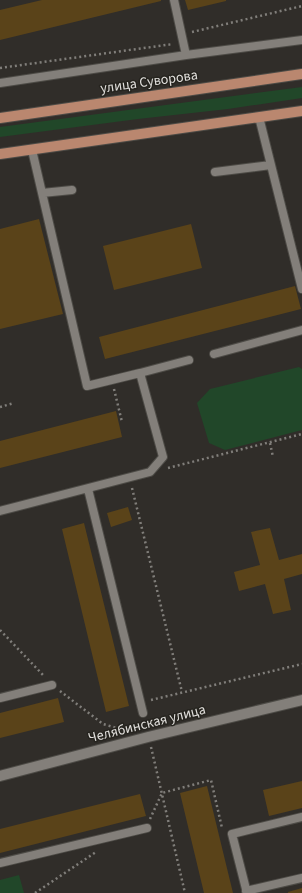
<svg xmlns="http://www.w3.org/2000/svg" width="302" height="893" viewBox="0 0 302 893" font-family="'Source Sans 3',sans-serif">
<rect width="100%" height="100%" fill="#302d29"/>
<!-- green -->
<path fill="#214729" d="M 302,87 L 302,98 L 228,109 L 138,119 L 0,137 L 0,127 Z
M 299,367 L 302,369 L 302,430 L 225,450 L 209,443 L 197,403 L 210,389 Z
M 19,875 L 24,893 L 0,893 L 0,880 Z"/>
<!-- building -->
<path fill="#5a4319" d="M 42,0 L 161,0 L 161,1 L 0,40 L 0,10 Z
M 185,0 L 226,0 L 226,1 L 188,10 Z
M 39,219 L 63,314 L 0,329 L 0,229 Z
M 191,224 L 202,268 L 114,290 L 103,246 Z
M 295,286 L 301,309 L 105,359 L 99,337 Z
M 116,411 L 122,437 L 0,468 L 0,441 Z
M 128,507 L 132,520 L 111,527 L 107,513 Z
M 84,523 L 129,706 L 106,712 L 62,529 Z
M 270,528 L 279,560 L 302,554 L 302,574 L 284,579 L 291,610 L 273,614 L 265,584 L 239,591 L 234,572 L 260,565 L 251,532 Z
M 58,698 L 64,722 L 0,738 L 0,713 Z
M 302,781 L 302,808 L 269,816 L 263,790 Z
M 207,786 L 233,893 L 204,893 L 180,793 Z
M 140,794 L 146,816 L 0,853 L 0,829 Z
M 302,888 L 302,893 L 288,893 L 288,892 Z"/>
<g fill="none" stroke-linecap="round" stroke-linejoin="round">
<defs>
<path id="lane" d="M 174,0 L 186,55
M 0,83 L 186,55 L 302,40
M 259,117 L 302,289
M 215,172 L 271,165
M 42,193 L 72,190
M 214,354 L 302,330
M 140,373 L 189,360
M 88,489 L 143,713
M 0,511 L 150,472 L 163,457 L 140,373 L 87,386 L 32,150
M 0,698 L 52,685
M 0,863 L 147,828
M 246,891 L 302,878
M 247,893 L 232,834 L 302,817"/>
<path id="street" d="M 0,776 L 148,737 L 302,700"/>
<path id="primary" d="M 0,118 L 302,74
M 0,154 L 302,111"/>
</defs>
<!-- lane casing -->
<use href="#lane" stroke="#4d4b46" stroke-width="10"/>
<!-- street casing -->
<use href="#street" stroke="#4d4b46" stroke-width="12"/>
<!-- primary casing -->
<use href="#primary" stroke="#4d4b46" stroke-width="12"/>
<!-- path -->
<path stroke="#807e7a" stroke-width="2.5" stroke-dasharray="2 3" stroke-linecap="butt" d="M 192,32 L 302,6
M 0,68 L 173,44
M 114,389 L 122,422
M 0,407 L 14,403
M 270,443 L 273,457
M 168,468 L 302,434
M 132,488 L 182,692
M 0,630 L 44,676
M 60,691 L 103,724 L 127,731
M 151,700 L 302,664
M 151,747 L 185,893
M 150,819 L 162,793 L 211,780 L 222,828
M 35,893 L 96,852"/>
<!-- lane -->
<use href="#lane" stroke="#837f7a" stroke-width="8"/>
<!-- street -->
<use href="#street" stroke="#837f7a" stroke-width="10"/>
<!-- primary -->
<use href="#primary" stroke="#ba876f" stroke-width="10"/>
</g>
<g text-anchor="middle" dominant-baseline="central" stroke-width="3" stroke-linejoin="round" paint-order="stroke">
<!-- street labels -->
<g font-size="14" fill="#e2e0dd" stroke="#26241f">
<text transform="translate(149 82) rotate(-8)">улица Суворова</text>
<text transform="translate(147 724) rotate(-14)">Челябинская улица</text>
</g>
</g>
</svg>
